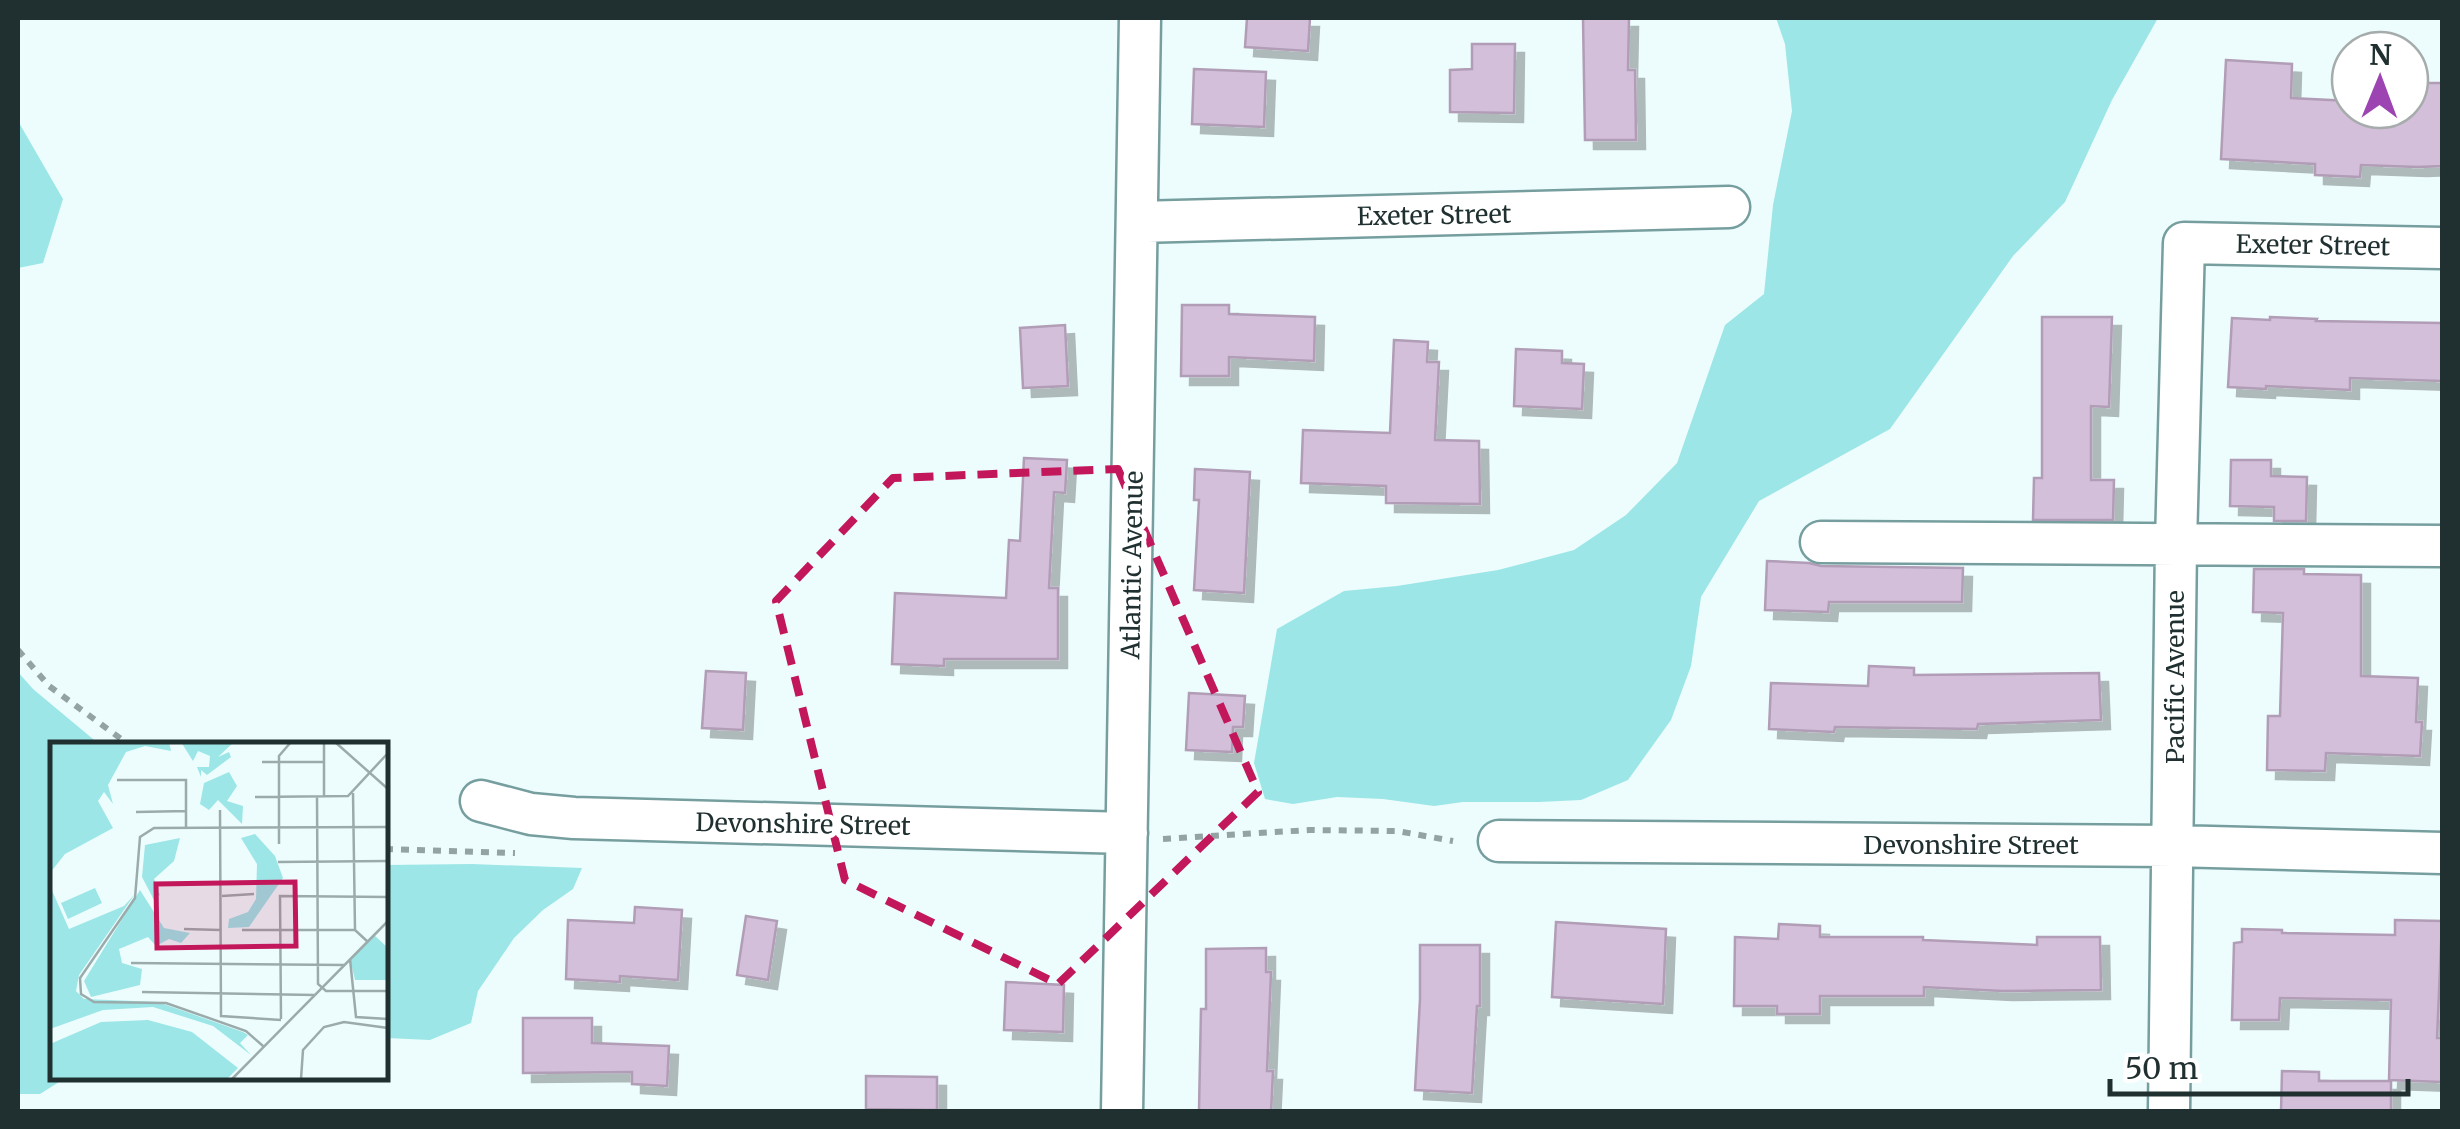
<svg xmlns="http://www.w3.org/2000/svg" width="2460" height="1129" viewBox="0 0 2460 1129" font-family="Merriweather,serif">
<defs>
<filter id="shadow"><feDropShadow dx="9" dy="9" stdDeviation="0" flood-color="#0004"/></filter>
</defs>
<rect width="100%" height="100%" fill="#edfdfd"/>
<!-- green -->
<path fill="#9ce6e7" d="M 1776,18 L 2158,18 L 2112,100 L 2065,202 L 2013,256 L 1890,429 L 1759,501 L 1701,597 L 1691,666 L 1671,720 L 1628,780 L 1581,800 L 1539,802 L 1463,802 L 1434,806 L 1383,799 L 1337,797 L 1293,804 L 1265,799 L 1254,763 L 1277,629 L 1344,591 L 1397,586 L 1498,570 L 1574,550 L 1626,515 L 1677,463 L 1725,325 L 1764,294 L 1773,205 L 1792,111 L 1785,44 Z
M 18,121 L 63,199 L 43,263 L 18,268 Z
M 18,672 L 33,689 L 99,744 L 52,744 L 52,1076 L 67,1077 L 40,1094 L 18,1094 Z
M 472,864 L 582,868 L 573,889 L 543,910 L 514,938 L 478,991 L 471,1023 L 430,1040 L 387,1038 L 385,865 Z"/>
<!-- building -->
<path fill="#d4bfda" stroke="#b19db6" stroke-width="2.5" filter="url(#shadow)" d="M 1247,18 L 1310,18 L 1308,51 L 1245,47 Z
M 1583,18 L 1629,18 L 1628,70 L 1635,70 L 1636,140 L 1585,140 Z
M 1472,44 L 1515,44 L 1514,113 L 1450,112 L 1450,70 L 1472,69 Z
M 2226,60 L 2292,64 L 2291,98 L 2350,101 L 2350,110 L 2410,110 L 2410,83 L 2442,83 L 2442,166 L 2418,167 L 2361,165 L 2360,177 L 2315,175 L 2315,164 L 2221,159 Z
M 1194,69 L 1266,72 L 1264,127 L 1192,124 Z
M 1182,305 L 1229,305 L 1229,314 L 1315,317 L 1314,361 L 1229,357 L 1229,376 L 1181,376 Z
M 2042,317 L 2112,317 L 2109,407 L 2091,406 L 2091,480 L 2114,480 L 2113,520 L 2033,520 L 2034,478 L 2042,478 Z
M 2270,317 L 2317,319 L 2316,321 L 2442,323 L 2442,381 L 2350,378 L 2350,390 L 2266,386 L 2266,389 L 2228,387 L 2232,318 L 2270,320 Z
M 1065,325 L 1068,386 L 1023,388 L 1020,328 Z
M 1394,340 L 1428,342 L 1427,362 L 1439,362 L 1435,440 L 1479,441 L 1480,504 L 1386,503 L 1386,486 L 1301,483 L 1303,430 L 1390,433 Z
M 1516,349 L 1562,351 L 1562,363 L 1584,364 L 1582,409 L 1514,406 Z
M 1024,458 L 1067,460 L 1065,493 L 1054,492 L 1049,588 L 1058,588 L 1058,659 L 944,659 L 944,666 L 892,664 L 895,593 L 1006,598 L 1009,540 L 1020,541 Z
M 2231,460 L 2271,460 L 2271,476 L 2307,477 L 2306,521 L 2274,521 L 2274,507 L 2230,506 Z
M 1195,469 L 1250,472 L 1244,593 L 1194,590 L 1199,500 L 1194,500 Z
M 1767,561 L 1809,563 L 1821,566 L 1963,568 L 1962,602 L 1829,602 L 1828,612 L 1765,610 Z
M 2254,569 L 2304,569 L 2304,574 L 2361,575 L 2361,676 L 2418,678 L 2416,722 L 2422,722 L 2420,756 L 2326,753 L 2325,771 L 2267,770 L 2268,716 L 2280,716 L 2283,613 L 2253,612 Z
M 1869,666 L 1914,668 L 1914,675 L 2099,673 L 2101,720 L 1978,724 L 1977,729 L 1835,727 L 1834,732 L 1769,729 L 1771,683 L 1868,686 Z
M 706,671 L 746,673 L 743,730 L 702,728 Z
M 1189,693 L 1245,696 L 1243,727 L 1233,727 L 1232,752 L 1186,750 Z
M 635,907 L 682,910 L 678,980 L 620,976 L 620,982 L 566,979 L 568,920 L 634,923 Z
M 746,916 L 777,921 L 768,980 L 737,975 Z
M 2395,920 L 2442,921 L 2437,1038 L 2442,1038 L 2442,1082 L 2389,1080 L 2391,1000 L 2280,998 L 2279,1020 L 2232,1020 L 2234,943 L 2242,942 L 2242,929 L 2282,930 L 2282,933 L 2395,935 Z
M 1556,922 L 1666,929 L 1663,1004 L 1552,997 Z
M 1779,924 L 1820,926 L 1820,937 L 1923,937 L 1923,940 L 2037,945 L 2037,937 L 2100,937 L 2101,990 L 2003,991 L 1924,987 L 1924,996 L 1820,996 L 1820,1014 L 1777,1014 L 1777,1006 L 1734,1006 L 1735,937 L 1778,939 Z
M 1420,945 L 1480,945 L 1480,1006 L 1477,1006 L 1472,1093 L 1415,1090 L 1420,999 Z
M 1266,948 L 1266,972 L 1271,972 L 1267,1071 L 1273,1071 L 1271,1112 L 1199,1110 L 1201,1009 L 1206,1009 L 1206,949 Z
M 1006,982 L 1064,985 L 1063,1032 L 1004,1030 Z
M 523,1018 L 592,1018 L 592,1043 L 669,1046 L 667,1086 L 632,1084 L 632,1072 L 523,1073 Z
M 2282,1071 L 2319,1072 L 2319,1081 L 2391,1081 L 2391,1112 L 2281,1112 Z
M 866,1076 L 937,1077 L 937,1110 L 866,1109 Z"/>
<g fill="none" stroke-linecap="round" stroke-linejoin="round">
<defs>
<path id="minor" d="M 1138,222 L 1729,207
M 1821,542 L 2442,546
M 481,801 L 531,814 L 574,818 L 1127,833
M 1499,841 L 2173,846 L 2442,853
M 1122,1112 L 1140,18
M 2169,1112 L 2176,543 L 2184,243 L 2442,248"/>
</defs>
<!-- minor casing -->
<use href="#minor" stroke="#779e9f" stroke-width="45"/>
<!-- path -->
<path stroke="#93a3a3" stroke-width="6" stroke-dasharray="8 8" stroke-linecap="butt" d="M 18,650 L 49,686 L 128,744
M 1163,839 L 1309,830 L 1397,831 L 1453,841
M 385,849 L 515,853"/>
<!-- minor -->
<use href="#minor" stroke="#fff" stroke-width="40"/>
</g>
<!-- marked area -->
<path fill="none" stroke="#c2185b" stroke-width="8" stroke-dasharray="20 12" stroke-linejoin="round" d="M 1118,469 L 1258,792 L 1058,984 L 845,880 L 776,601 L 893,478 Z"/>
<g text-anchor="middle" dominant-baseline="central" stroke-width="10" stroke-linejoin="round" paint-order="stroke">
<!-- street labels -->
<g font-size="25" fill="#203030" stroke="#fff">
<text transform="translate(1434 215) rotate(-1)">Exeter Street</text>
<text transform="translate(2313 245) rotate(1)">Exeter Street</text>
<text transform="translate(1132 565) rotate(-89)">Atlantic Avenue</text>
<text transform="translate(2175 677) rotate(-90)">Pacific Avenue</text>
<text transform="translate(803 824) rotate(1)">Devonshire Street</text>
<text x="1971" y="845">Devonshire Street</text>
</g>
</g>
<!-- overview -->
<g transform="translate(50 742)">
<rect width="338" height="338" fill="#edfdfd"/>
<path d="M 2,0 L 119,0 L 121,9 L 95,4 L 76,10 L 58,43 L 63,62 L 54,50 L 48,59 L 63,86 L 15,112 L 0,131 ZM 131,0 L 184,0 L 168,15 L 179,10 L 181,15 L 157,33 L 151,28 L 151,35 L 147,25 L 159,25 L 160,14 L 148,9 L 143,19 ZM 179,30 L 187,44 L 177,59 L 193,64 L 192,82 L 168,58 L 159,68 L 150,62 L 154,41 ZM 205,92 L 225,114 L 233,136 L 199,185 L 178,186 L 179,177 L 198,170 L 206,157 L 207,122 L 191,96 ZM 130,96 L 124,119 L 104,137 L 110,153 L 104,158 L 92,135 L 95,103 ZM 0,144 L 19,187 L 74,164 L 85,152 L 29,233 L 26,249 L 34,257 L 108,260 L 193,290 L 198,293 L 190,301 L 201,313 L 163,284 L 103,265 L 53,268 L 0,287 ZM 45,146 L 52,161 L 18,177 L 11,161 ZM 90,148 L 114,186 L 140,191 L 131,201 L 119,197 L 106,204 L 98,195 L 69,207 L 72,221 L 92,227 L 90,243 L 41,255 L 34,239 ZM 324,193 L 337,205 L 337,238 L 305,238 L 300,217 ZM 98,278 L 142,290 L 188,326 L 177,337 L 1,337 L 0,302 L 51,280 Z" fill="#9ce6e7"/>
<path fill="none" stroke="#9babab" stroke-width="2.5" d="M 274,0 L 274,54M 285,0 L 338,47M 212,20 L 274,20M 67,38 L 136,38 L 136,85M 303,51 L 305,188M 267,54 L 268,242 L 276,249 L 338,249M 205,55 L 298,54 L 338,11M 170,68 L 171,274 L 231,278M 86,70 L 137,69M 229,102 L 229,14 L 241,0M 228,120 L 338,119M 172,154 L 204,152M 134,187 L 170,188M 192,188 L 305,188 L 318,200M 300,217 L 306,275 L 338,277M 81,221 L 294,223M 92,250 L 265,253M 231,277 L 230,154 L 338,155M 213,304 L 196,289 L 116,261 L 44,260 L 31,252 L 30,236 L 85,156 L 90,95 L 104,86 L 338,85M 182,337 L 338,179M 251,337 L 253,308 L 274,285 L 294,280 L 338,286"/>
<path fill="#c2185b" fill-opacity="0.15" stroke="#c2185b" stroke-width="5" d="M 245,140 L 246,204 L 107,206 L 106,142 Z"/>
<rect width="338" height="338" fill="none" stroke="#203030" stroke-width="5"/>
</g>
<!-- border -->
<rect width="2460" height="1129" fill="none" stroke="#203030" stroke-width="40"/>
<!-- north arrow -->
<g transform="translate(2380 80) rotate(1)"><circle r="48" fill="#ffffff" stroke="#a6acac" stroke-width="2.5"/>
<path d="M0-8L18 38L0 25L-18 38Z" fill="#9c45b2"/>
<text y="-15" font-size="28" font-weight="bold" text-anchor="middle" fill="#203030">N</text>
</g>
<!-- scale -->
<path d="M2110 1079v15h298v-15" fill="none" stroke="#203030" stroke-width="5"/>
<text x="2125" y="1079" font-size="30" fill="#203030" stroke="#ffffff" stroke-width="8" paint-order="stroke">50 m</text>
</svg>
